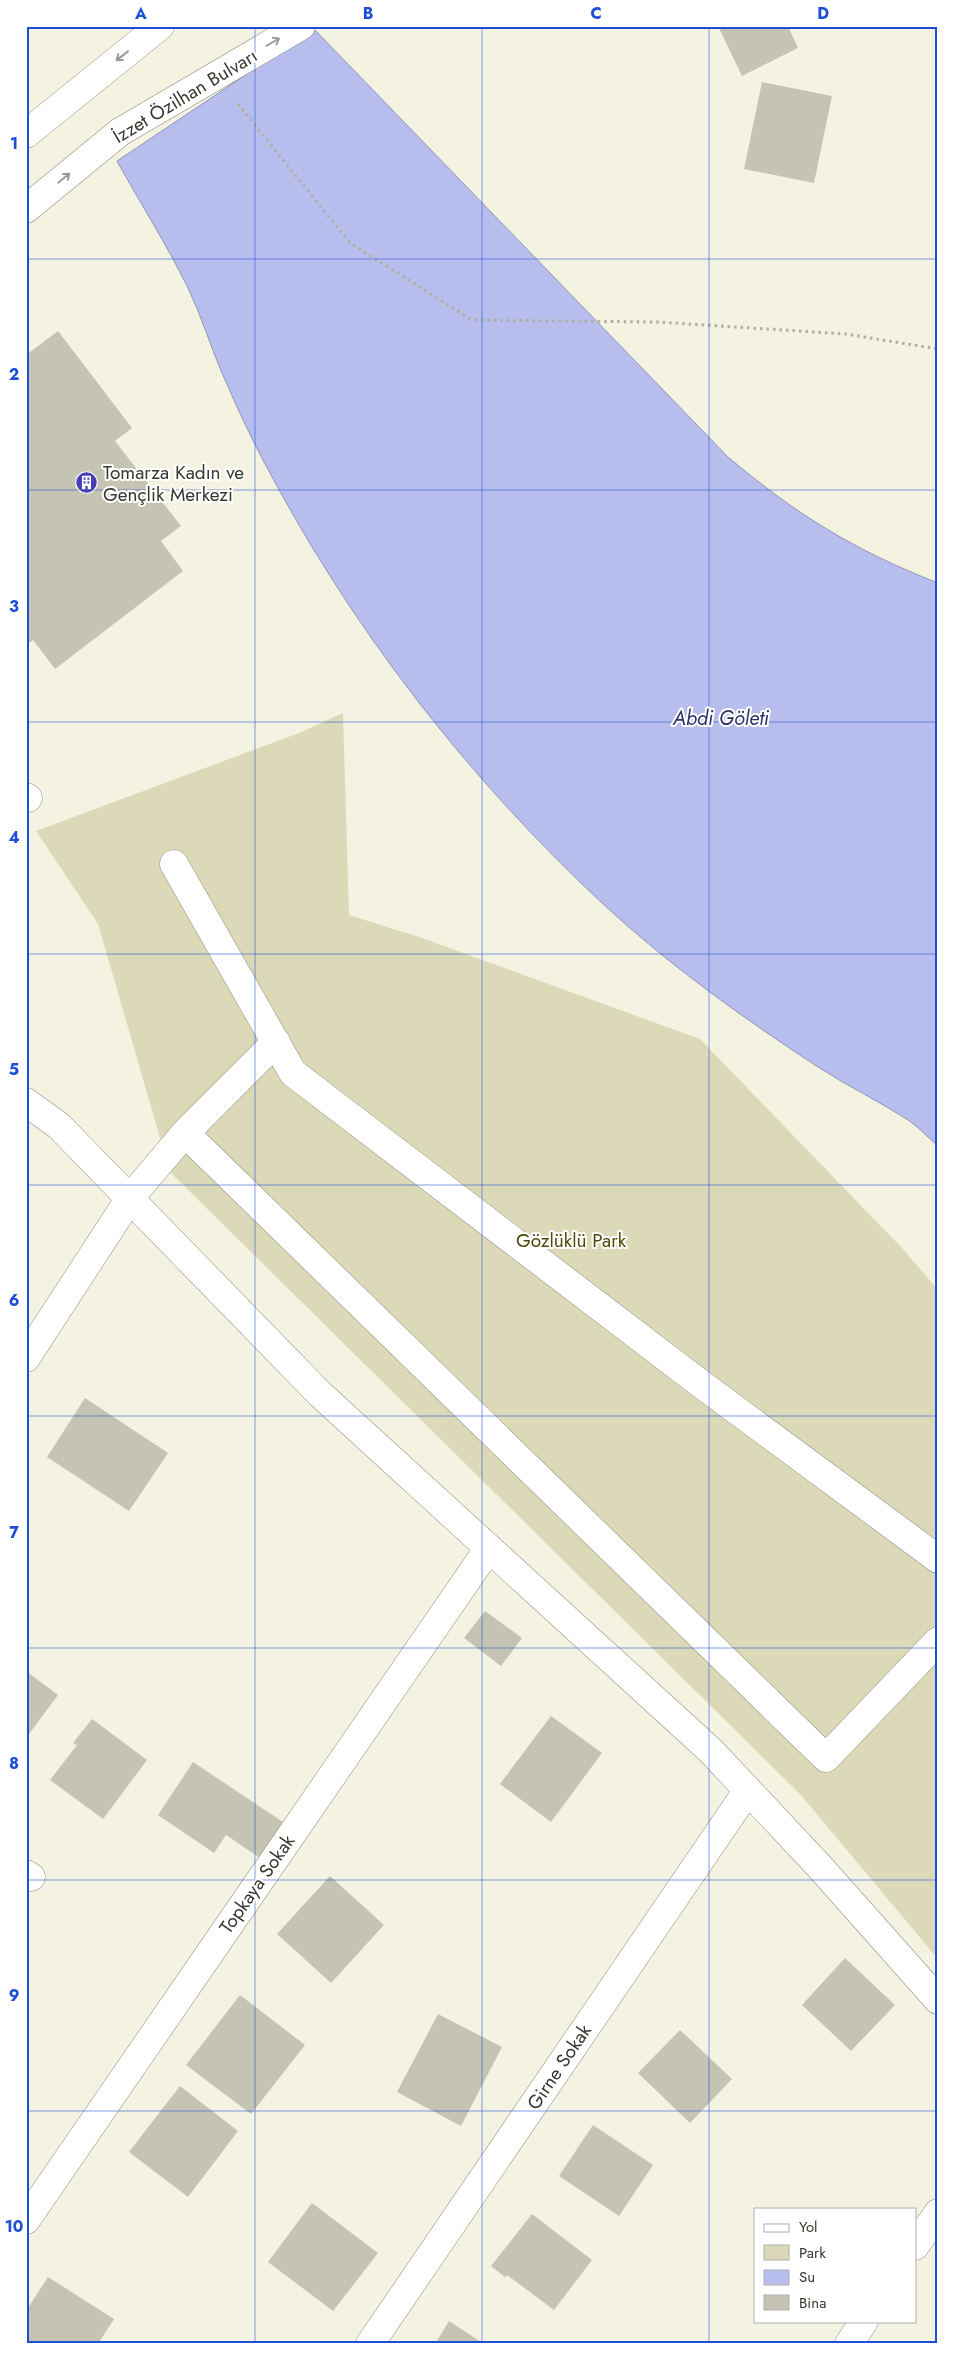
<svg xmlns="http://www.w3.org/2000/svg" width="964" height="2370" viewBox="0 0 964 2370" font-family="Jost,sans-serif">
<rect width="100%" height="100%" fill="#f4f3e1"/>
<!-- green -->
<path fill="#dcd9b9" d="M 343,713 L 349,915 L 419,937 L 700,1039 L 902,1248 L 938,1290 L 938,1959 L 800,1794 L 170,1172 L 98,924 L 36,831 L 299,733 Z"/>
<!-- water -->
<path fill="#b7beee" stroke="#9196b5" d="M 314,29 L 728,457 C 797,515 854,550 938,583 L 938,1146 C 928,1138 919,1127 908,1120 C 879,1101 847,1086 818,1067 C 743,1018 669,965 603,904 C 466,776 352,629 264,462 C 249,434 235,403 222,373 C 210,345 201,315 188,288 C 167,245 140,203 117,161 Z"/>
<!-- building -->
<path fill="#c5c4b3" d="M 718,26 L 788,26 L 798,48 L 742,76 Z
M 762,82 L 832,96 L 814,183 L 744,169 Z
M 58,331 L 132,428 L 115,441 L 181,526 L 161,541 L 183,571 L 55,669 L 33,640 L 26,645 L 26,355 Z
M 85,1398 L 168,1453 L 129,1511 L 47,1457 Z
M 485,1611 L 522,1638 L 501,1666 L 464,1638 Z
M 26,1671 L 58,1695 L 26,1738 Z
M 551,1716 L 602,1753 L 551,1822 L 500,1784 Z
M 92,1719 L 147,1760 L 103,1819 L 50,1780 L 77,1745 L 73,1743 Z
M 193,1762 L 283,1822 L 260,1858 L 226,1835 L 214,1853 L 158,1815 Z
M 330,1876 L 384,1925 L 331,1983 L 277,1934 Z
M 845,1958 L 895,2005 L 851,2051 L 802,2005 Z
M 240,1995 L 305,2045 L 251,2114 L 186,2065 Z
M 438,2014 L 502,2047 L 461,2126 L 397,2092 Z
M 680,2030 L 732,2079 L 690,2123 L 638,2073 Z
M 180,2086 L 238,2131 L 188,2197 L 129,2152 Z
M 593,2125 L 653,2165 L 619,2216 L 559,2176 Z
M 312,2203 L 378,2253 L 333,2311 L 268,2262 Z
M 532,2214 L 592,2260 L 554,2310 L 507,2275 L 505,2277 L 491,2266 Z
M 48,2277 L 114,2319 L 98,2344 L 26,2344 L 26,2311 Z
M 449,2321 L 484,2344 L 435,2344 Z"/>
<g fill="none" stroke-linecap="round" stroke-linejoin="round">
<defs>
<path id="minor" d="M 26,797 L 28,798
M 174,864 L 293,1073 L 701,1384 L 938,1559
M 26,1102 L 59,1126 L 320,1394 L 711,1751 L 819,1866 L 938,2000
M 185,1133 L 826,1758 L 938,1641
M 26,1358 L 130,1198 L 185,1133 L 276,1042
M 26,1874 L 31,1877
M 26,2220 L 489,1548
M 915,2246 L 938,2213
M 370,2344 L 748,1790
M 849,2344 L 864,2321"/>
<path id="major" d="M 26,134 L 160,26
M 26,209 L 120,132 L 301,26"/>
</defs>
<!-- minor casing -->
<use href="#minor" stroke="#908f7f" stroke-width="29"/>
<!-- major casing -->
<use href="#major" stroke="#908f7f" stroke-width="29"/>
<!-- path -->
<path stroke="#afafa1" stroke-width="3" stroke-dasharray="2.5 4" stroke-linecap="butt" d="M 238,104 L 350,243 L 472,320 L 657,322 L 846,334 L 938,349"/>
<!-- minor -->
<use href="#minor" stroke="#fff" stroke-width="28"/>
<!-- major -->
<use href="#major" stroke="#fff" stroke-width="28"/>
</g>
<!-- one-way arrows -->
<defs><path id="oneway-shaft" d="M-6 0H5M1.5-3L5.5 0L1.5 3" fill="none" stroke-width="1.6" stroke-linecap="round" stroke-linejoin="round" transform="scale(1.25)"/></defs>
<g stroke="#9b9b98">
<use href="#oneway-shaft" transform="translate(273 42) rotate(-30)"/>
<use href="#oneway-shaft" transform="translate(122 56) rotate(142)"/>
<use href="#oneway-shaft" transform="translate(64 178) rotate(-39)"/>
</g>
<!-- grid -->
<path fill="none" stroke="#1d4ed8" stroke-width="1" stroke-opacity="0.55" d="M 255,26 L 255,2344M 482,26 L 482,2344M 709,26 L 709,2344M 26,259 L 938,259M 26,490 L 938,490M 26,722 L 938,722M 26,954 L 938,954M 26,1185 L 938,1185M 26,1416 L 938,1416M 26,1648 L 938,1648M 26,1880 L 938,1880M 26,2111 L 938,2111"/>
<!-- icons -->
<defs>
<symbol id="building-disc" viewBox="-11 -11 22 22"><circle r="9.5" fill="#4540b6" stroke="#fff"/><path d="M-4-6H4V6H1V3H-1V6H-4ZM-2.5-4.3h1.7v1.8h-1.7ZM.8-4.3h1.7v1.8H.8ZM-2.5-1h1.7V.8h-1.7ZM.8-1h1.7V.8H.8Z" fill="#fff"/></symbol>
</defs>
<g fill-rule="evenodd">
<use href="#building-disc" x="74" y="470" width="25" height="25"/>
</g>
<g text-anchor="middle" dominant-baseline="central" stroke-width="4" stroke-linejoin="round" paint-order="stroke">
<!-- street labels -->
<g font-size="19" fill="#373730" stroke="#fff">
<text transform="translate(185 96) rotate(-31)">İzzet Özilhan Bulvarı</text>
<text transform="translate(257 1884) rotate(-55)">Topkaya Sokak</text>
<text transform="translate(559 2067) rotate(-56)">Girne Sokak</text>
</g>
<!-- poi labels -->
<g font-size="19" fill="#373730" stroke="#fff" text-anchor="start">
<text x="103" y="472">Tomarza Kadın ve<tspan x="103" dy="22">Gençlik Merkezi</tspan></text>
</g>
<!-- park labels -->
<g font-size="19" fill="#4f490a" stroke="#fff">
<text x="571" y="1240">Gözlüklü Park</text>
</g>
<!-- water labels -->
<g font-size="20" font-style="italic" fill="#2d2f68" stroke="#fff">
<text x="721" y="718">Abdi Göleti</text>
</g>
</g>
<!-- border -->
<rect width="964" height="2370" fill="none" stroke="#ffffff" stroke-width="55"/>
<!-- legend -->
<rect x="754" y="2208" width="162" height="115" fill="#ffffff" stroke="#afafac"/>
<rect x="764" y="2224" width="25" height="8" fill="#ffffff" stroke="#afafac"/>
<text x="799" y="2232" font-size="15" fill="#373730">Yol</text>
<rect x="764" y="2245" width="25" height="15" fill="#dcd9b9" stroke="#afafac"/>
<text x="799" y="2258" font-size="15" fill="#373730">Park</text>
<rect x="764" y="2270" width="25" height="15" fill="#b7beee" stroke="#afafac"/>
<text x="799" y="2282" font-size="15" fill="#373730">Su</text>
<rect x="764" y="2295" width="25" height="15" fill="#c5c4b3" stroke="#afafac"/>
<text x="799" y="2308" font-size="15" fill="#373730">Bina</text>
<rect x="28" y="28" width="908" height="2314" fill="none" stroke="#1d4ed8" stroke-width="2"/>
<g font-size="16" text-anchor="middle" font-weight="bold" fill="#1d4ed8">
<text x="141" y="19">A</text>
<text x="368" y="19">B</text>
<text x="596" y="19">C</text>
<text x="823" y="19">D</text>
<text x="14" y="149">1</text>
<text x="14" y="380">2</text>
<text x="14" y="612">3</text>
<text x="14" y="843">4</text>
<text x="14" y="1075">5</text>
<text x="14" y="1306">6</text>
<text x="14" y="1538">7</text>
<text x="14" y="1769">8</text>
<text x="14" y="2001">9</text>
<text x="14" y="2232">10</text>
</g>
</svg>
